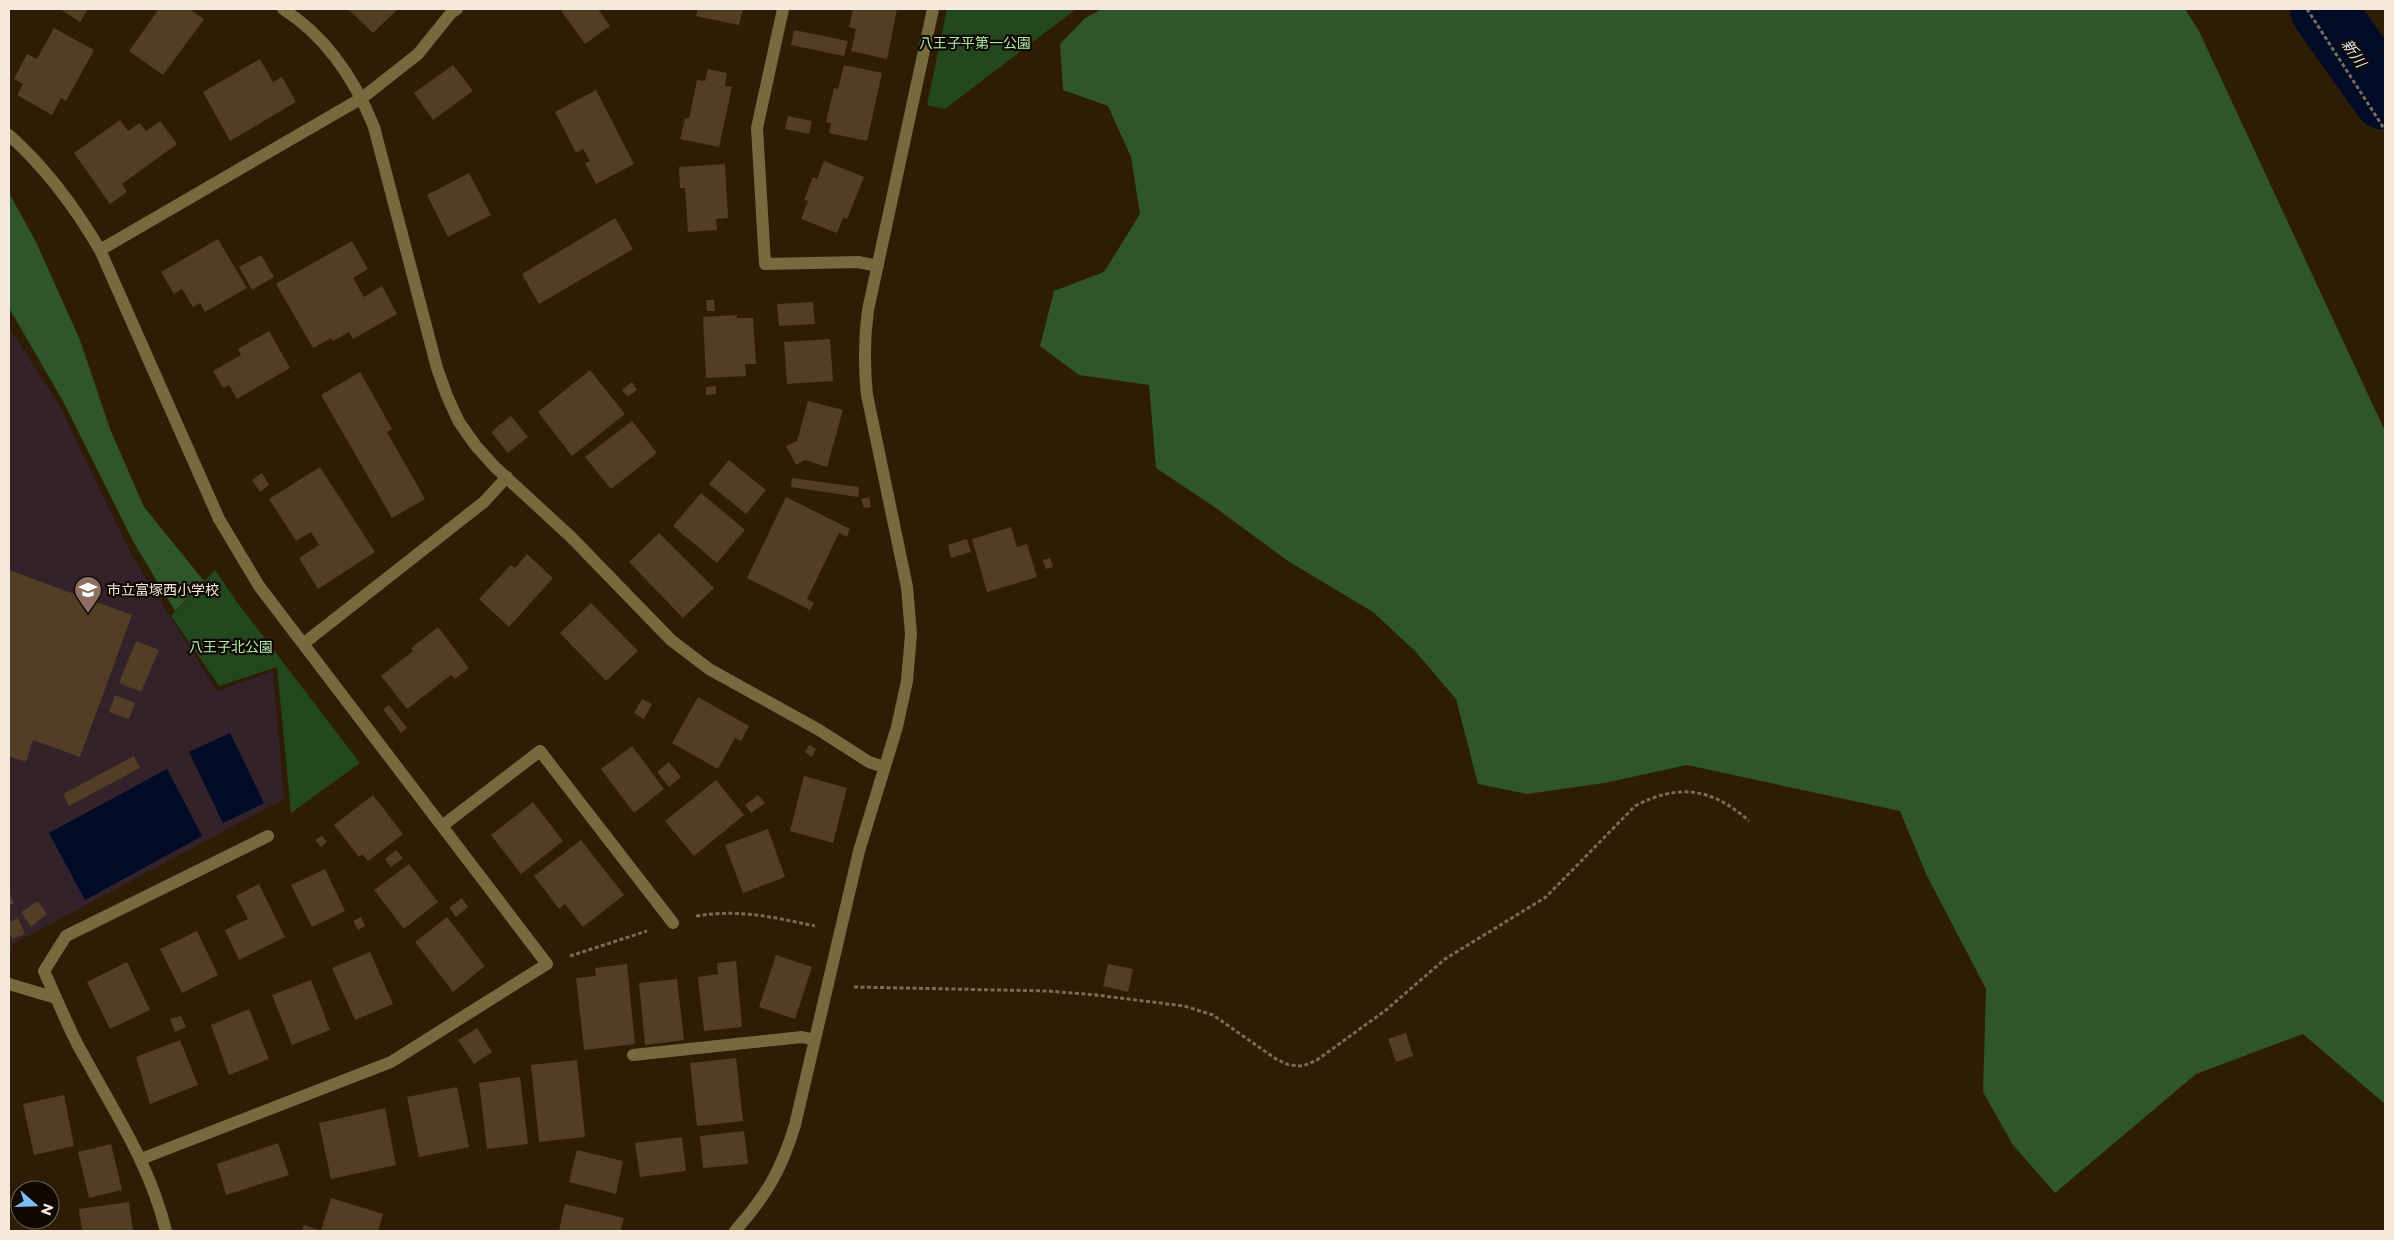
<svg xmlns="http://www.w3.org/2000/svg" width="2394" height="1240" viewBox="0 0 2394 1240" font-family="Montserrat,'Noto Sans JP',sans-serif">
<rect width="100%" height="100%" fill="#2e1d04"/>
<!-- education -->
<path fill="#33222a" d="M 9,328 L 58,403 L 132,556 L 217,691 L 273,671 L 284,799 L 13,944 L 9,959 Z"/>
<!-- green -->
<path fill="#23471f" d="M 947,9 L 1076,9 L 945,109 L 927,105 Z
M 215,570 L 237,602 L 360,763 L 291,813 L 277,667 L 219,686 L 171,616 Z"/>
<!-- forest -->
<path fill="#2f552b" d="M 1102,9 L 2185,9 L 2199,31 L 2385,431 L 2385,1104 L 2303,1034 L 2196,1074 L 2055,1193 L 2013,1145 L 1983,1092 L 1986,989 L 1926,874 L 1900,811 L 1687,765 L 1604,783 L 1527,794 L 1478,784 L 1456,699 L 1415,651 L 1373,612 L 1288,561 L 1213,506 L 1156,468 L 1149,385 L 1079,375 L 1040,346 L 1054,291 L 1104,272 L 1140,214 L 1131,157 L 1108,106 L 1063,90 L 1060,44 L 1085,18 Z
M 9,193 L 36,242 L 80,340 L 110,429 L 144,507 L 204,581 L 175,611 L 134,543 L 63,401 L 9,308 Z"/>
<!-- water -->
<path fill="#000b27" d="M 230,733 L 264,803 L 223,823 L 189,752 Z
M 167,769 L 202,836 L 85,900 L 49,833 Z"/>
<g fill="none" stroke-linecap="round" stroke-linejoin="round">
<!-- river -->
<path stroke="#000b27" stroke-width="66" d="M 2323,9 L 2385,97"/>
</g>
<!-- building -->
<path fill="#513e25" d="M 60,9 L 88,9 L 80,22 Z
M 159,9 L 189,9 L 204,19 L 163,75 L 129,51 Z
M 348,9 L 398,9 L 373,33 Z
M 560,9 L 598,9 L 610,26 L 585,44 Z
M 698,9 L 743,9 L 739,25 L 696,16 Z
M 853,9 L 897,9 L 887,59 L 851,51 L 856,29 L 849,27 Z
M 54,28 L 94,50 L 66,101 L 61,98 L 52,115 L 17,95 L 23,84 L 14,79 L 27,54 L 37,59 Z
M 794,30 L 848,41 L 844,56 L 791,45 Z
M 260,59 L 273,82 L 282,77 L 296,102 L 230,141 L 203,92 Z
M 453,65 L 473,91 L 433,120 L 414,93 Z
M 844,65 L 882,73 L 867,141 L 829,133 L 831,123 L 826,122 L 834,88 L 838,89 Z
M 708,69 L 727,73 L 725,86 L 732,87 L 719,147 L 680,139 L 685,118 L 689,119 L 697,80 L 705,81 Z
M 596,90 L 634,164 L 596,184 L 585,163 L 590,161 L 583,149 L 576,153 L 555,112 Z
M 788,116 L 812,121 L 809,134 L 785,129 Z
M 120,120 L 128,131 L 140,123 L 146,131 L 160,121 L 177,144 L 122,184 L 127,192 L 110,204 L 74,153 Z
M 824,161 L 864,177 L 847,219 L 843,218 L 837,233 L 801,219 L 808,201 L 804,200 L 813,177 L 817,179 Z
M 725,164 L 728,218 L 716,219 L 717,230 L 688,232 L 685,188 L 680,188 L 679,167 Z
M 469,173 L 491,215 L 448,237 L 427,195 Z
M 615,218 L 633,249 L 539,304 L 522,274 Z
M 218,239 L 247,288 L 205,312 L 200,303 L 193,307 L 182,289 L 174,294 L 161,272 Z
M 352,241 L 368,269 L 353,278 L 364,297 L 382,286 L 397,314 L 353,339 L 349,332 L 333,341 L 331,338 L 313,348 L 276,284 Z
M 261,255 L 274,277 L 252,290 L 239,267 Z
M 706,300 L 714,300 L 715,311 L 707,311 Z
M 813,302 L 815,324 L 779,326 L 777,304 Z
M 737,315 L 737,318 L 753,318 L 756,364 L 745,364 L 746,376 L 706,378 L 703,317 Z
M 269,331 L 290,368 L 237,399 L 229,385 L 223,388 L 213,371 L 241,355 L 238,349 Z
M 830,339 L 833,381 L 787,384 L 784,342 Z
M 590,370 L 625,414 L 572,456 L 538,412 Z
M 360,372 L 392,429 L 387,432 L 425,499 L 392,518 L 321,395 Z
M 632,382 L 637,390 L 628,397 L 622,390 Z
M 716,386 L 716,394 L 706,395 L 706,387 Z
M 808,401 L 843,410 L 827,467 L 805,460 L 796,465 L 786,446 L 797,441 Z
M 511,416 L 528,437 L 508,453 L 491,432 Z
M 632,421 L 657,453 L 611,489 L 585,457 Z
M 729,460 L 766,490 L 746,514 L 709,484 Z
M 320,467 L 375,552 L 318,589 L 299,558 L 319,545 L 311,532 L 296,541 L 269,499 Z
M 262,473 L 269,485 L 260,492 L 252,480 Z
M 792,478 L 859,487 L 858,497 L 791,487 Z
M 701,493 L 745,530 L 717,563 L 673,526 Z
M 786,497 L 850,529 L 847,537 L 839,533 L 807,599 L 814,603 L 810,610 L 747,578 Z
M 869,497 L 871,507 L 864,508 L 861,499 Z
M 1011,527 L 1017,547 L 1027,544 L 1037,577 L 987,592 L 972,539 Z
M 659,533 L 714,588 L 683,618 L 629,562 Z
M 967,539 L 971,552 L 951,558 L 948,545 Z
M 527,554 L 553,578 L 509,627 L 479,599 L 511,565 L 515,568 Z
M 1050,558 L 1053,567 L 1046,569 L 1043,560 Z
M 9,570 L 132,615 L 80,757 L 33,740 L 26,762 L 9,756 Z
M 591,603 L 638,651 L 606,681 L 560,633 Z
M 438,627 L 469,668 L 455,679 L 451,675 L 407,709 L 381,676 L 413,651 L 411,648 Z
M 136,641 L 159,650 L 141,692 L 119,683 Z
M 115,695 L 135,703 L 129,719 L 109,712 Z
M 698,697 L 749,726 L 741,741 L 735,738 L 718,769 L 672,743 Z
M 642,699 L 652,704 L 644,719 L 634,713 Z
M 389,705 L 407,728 L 401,733 L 383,709 Z
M 809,745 L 816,749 L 812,757 L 805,752 Z
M 632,746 L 664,789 L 634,813 L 601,769 Z
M 134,756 L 140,768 L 69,806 L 63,794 Z
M 669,762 L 681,777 L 669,787 L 657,772 Z
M 804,776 L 847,788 L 833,843 L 790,831 Z
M 716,780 L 744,815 L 694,856 L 665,821 Z
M 373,795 L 403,834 L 368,861 L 362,854 L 359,857 L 334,825 Z
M 758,795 L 765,803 L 751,813 L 745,805 Z
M 533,802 L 563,841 L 521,874 L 491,835 Z
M 768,829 L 785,877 L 743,893 L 725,845 Z
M 322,836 L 327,842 L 321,847 L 315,840 Z
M 581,840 L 624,895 L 583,927 L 565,904 L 559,909 L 534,876 Z
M 396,850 L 403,858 L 391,867 L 385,859 Z
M 409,864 L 438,902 L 404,929 L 374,890 Z
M 325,869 L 345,911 L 312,927 L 291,885 Z
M 259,884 L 285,937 L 239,960 L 225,930 L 248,919 L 236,896 Z
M 9,892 L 14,903 L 9,906 Z
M 462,898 L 468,907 L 456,917 L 449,908 Z
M 38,901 L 47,914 L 31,927 L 21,912 Z
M 361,917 L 365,926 L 358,930 L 353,921 Z
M 447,917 L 485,966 L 453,992 L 415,942 Z
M 18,918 L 25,934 L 12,939 L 9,932 L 9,922 Z
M 197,931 L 218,975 L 182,993 L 160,949 Z
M 370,952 L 393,1004 L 355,1020 L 332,968 Z
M 776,955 L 812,967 L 795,1019 L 759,1007 Z
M 736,961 L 742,1027 L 704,1031 L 698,977 L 718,974 L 717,963 Z
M 127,962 L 150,1010 L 110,1029 L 87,982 Z
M 627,964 L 635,1044 L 584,1050 L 576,978 L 596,976 L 595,968 Z
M 1108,964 L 1133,969 L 1128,992 L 1103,986 Z
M 677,979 L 684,1040 L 645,1045 L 639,983 Z
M 311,980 L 330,1030 L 292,1045 L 272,995 Z
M 249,1009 L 269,1059 L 229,1075 L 211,1025 Z
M 181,1016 L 186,1027 L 175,1032 L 170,1019 Z
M 477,1028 L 492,1052 L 474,1064 L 458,1040 Z
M 1406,1033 L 1413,1056 L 1396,1062 L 1388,1039 Z
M 180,1040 L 198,1085 L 150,1104 L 136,1057 Z
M 736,1058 L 743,1121 L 697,1126 L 690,1063 Z
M 577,1060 L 585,1137 L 539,1142 L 531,1065 Z
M 520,1077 L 528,1144 L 487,1149 L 479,1083 Z
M 457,1087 L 469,1147 L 419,1157 L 407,1097 Z
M 64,1095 L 74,1146 L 34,1155 L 23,1104 Z
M 385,1108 L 396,1165 L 331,1179 L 319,1123 Z
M 744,1131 L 748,1164 L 703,1168 L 700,1136 Z
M 682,1137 L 686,1171 L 640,1177 L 635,1143 Z
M 278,1143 L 289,1175 L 226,1195 L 217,1164 Z
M 111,1144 L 122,1190 L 89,1198 L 78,1152 Z
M 577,1150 L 623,1161 L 616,1194 L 569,1182 Z
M 331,1198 L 383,1214 L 378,1231 L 302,1231 L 304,1225 L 321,1231 Z
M 129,1202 L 133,1231 L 82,1231 L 79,1209 Z
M 565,1204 L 624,1218 L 620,1231 L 559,1231 Z"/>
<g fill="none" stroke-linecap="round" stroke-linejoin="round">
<!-- path -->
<path stroke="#7a6b57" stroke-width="3" stroke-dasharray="4 2.5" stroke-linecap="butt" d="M 2307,9 L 2385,130
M 696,916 C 741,909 772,917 815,926
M 570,956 L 647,931
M 854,987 L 1048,991 L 1096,995 L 1184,1006 L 1213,1015 L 1276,1059 L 1289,1065 L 1303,1066 L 1317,1060 L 1386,1010 L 1445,959 L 1546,897 L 1635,806 C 1679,783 1712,788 1749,821"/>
<!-- street -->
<path stroke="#766a3f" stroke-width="12" d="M 283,9 C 327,37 355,80 374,127 L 437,368 L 447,396 L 459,422 L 476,446 L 495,467 L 571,537 L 671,640 L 709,669 L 819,730 L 869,762 L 884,767
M 783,9 L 757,128 L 765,264 L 858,262 L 878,266
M 9,135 C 47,169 75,207 100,250 L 219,519 L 259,586 L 547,964 L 391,1062 L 141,1159
M 100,250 L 362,98 L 418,54 L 451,13 L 457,9
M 303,644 L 484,502 L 507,477
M 442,826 L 540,751 L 673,923
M 9,984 L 56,998 C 65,1017 73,1038 84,1056 C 116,1115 150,1165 166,1231
M 56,998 L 44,971 L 66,936 L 268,836
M 633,1055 L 802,1037 L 815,1040
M 735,1231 C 766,1196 781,1171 795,1125 L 859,851 L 897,727 L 907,681 L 911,634 L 907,587 L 867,395 C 864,366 864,339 868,310 L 933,9"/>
</g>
<!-- icons -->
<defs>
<symbol id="school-pin" viewBox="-11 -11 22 30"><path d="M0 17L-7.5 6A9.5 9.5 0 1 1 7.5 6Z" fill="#8d6e63" stroke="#100902"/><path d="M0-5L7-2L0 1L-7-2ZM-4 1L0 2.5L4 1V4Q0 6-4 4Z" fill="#fff"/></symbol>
</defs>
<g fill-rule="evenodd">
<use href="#school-pin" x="72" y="574" width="32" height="43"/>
</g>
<g text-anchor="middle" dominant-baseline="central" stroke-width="4.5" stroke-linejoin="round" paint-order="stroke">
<!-- park labels -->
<g font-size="14" fill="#aeeba8" stroke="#100902">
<text x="975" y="43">八王子平第一公園</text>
<text x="231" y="647">八王子北公園</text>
</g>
<!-- poi labels -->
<g font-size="14" fill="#f5e9db" stroke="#100902" text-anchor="start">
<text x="107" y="590">市立富塚西小学校</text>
</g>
<!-- water labels -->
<g font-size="15" font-style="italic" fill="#d9e4f2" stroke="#100902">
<text transform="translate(2354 53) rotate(55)">新川</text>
</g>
</g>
<!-- border -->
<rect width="2394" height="1240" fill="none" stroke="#f5e9db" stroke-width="20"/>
<!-- north arrow -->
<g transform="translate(35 1205) rotate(110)"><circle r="24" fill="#100902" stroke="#6c6359"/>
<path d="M0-4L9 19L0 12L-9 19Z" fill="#7dbef9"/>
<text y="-8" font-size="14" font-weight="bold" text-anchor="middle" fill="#f5e9db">N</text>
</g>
</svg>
